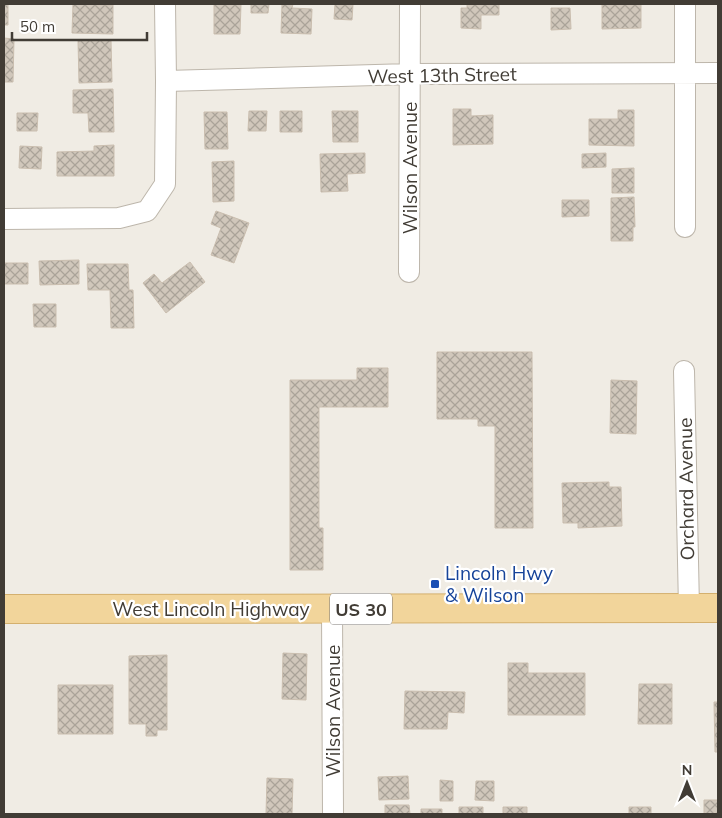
<svg xmlns="http://www.w3.org/2000/svg" width="722" height="818" viewBox="0 0 722 818" font-family="Mulish,sans-serif">
<defs>
<pattern id="building-cross-hatch" width="8" height="8" patternUnits="userSpaceOnUse" patternTransform="scale(1.25)"><rect width="8" height="8" fill="#d0c7bb"/><path d="M0 0l8 8M0 8l8-8" fill="none" stroke="#aaa399"/></pattern>
</defs>
<rect width="100%" height="100%" fill="#f0ece4"/>
<!-- building -->
<path fill="url(#building-cross-hatch)" stroke="#cabeaf" d="M 4,4 L 8,4 L 8,25 L 4,25 Z
M 73,4 L 113,5 L 113,34 L 72,33 Z
M 214,4 L 241,4 L 240,34 L 214,34 Z
M 251,4 L 269,4 L 268,13 L 251,13 Z
M 282,4 L 293,4 L 292,8 L 312,9 L 311,34 L 281,33 Z
M 335,4 L 353,4 L 352,20 L 334,19 Z
M 467,4 L 499,4 L 499,15 L 481,15 L 481,29 L 461,28 L 461,8 L 467,8 Z
M 602,4 L 641,4 L 641,28 L 602,29 Z
M 551,8 L 570,8 L 571,29 L 551,30 Z
M 4,38 L 14,39 L 13,82 L 4,82 Z
M 78,40 L 111,40 L 112,82 L 79,83 Z
M 113,89 L 114,132 L 89,132 L 88,113 L 73,113 L 73,90 Z
M 453,109 L 471,109 L 471,116 L 493,115 L 493,144 L 453,145 Z
M 618,110 L 634,110 L 634,146 L 589,145 L 589,119 L 618,119 Z
M 249,111 L 267,111 L 266,131 L 248,131 Z
M 280,111 L 302,111 L 302,132 L 280,132 Z
M 332,111 L 358,111 L 358,142 L 333,142 Z
M 204,112 L 227,112 L 228,149 L 205,149 Z
M 17,113 L 38,113 L 37,131 L 17,131 Z
M 114,145 L 114,176 L 57,176 L 57,152 L 94,151 L 94,146 Z
M 20,146 L 42,147 L 41,169 L 19,168 Z
M 365,153 L 365,173 L 347,174 L 348,191 L 321,192 L 320,154 Z
M 606,153 L 606,167 L 582,168 L 582,154 Z
M 234,161 L 234,201 L 213,202 L 212,162 Z
M 634,168 L 634,193 L 612,193 L 612,169 Z
M 634,197 L 635,227 L 633,227 L 633,241 L 611,241 L 611,198 Z
M 562,200 L 589,200 L 589,216 L 562,217 Z
M 216,211 L 249,223 L 234,263 L 211,255 L 221,228 L 211,224 Z
M 79,260 L 79,284 L 40,285 L 39,261 Z
M 190,262 L 205,282 L 166,313 L 143,283 L 154,274 L 162,283 Z
M 4,263 L 28,263 L 28,284 L 4,284 Z
M 87,264 L 128,264 L 129,290 L 133,290 L 134,328 L 111,328 L 110,290 L 88,290 Z
M 33,304 L 56,304 L 56,327 L 34,327 Z
M 437,352 L 532,352 L 533,528 L 495,528 L 495,426 L 478,426 L 478,419 L 437,419 Z
M 357,368 L 388,368 L 388,407 L 319,407 L 319,528 L 323,528 L 323,570 L 290,570 L 290,380 L 357,380 Z
M 611,380 L 637,381 L 636,434 L 610,433 Z
M 609,482 L 609,487 L 621,487 L 622,526 L 578,528 L 578,523 L 563,523 L 562,483 Z
M 283,653 L 307,654 L 306,700 L 282,699 Z
M 167,655 L 167,730 L 157,730 L 157,736 L 146,736 L 146,724 L 129,724 L 129,656 Z
M 508,663 L 528,663 L 528,673 L 585,673 L 585,715 L 508,715 Z
M 639,684 L 672,684 L 672,724 L 638,724 Z
M 58,685 L 113,685 L 113,734 L 58,734 Z
M 405,691 L 465,692 L 464,713 L 448,712 L 447,729 L 404,729 Z
M 714,702 L 718,702 L 718,752 L 715,752 Z
M 408,776 L 409,799 L 379,800 L 378,777 Z
M 267,778 L 293,779 L 292,814 L 266,814 Z
M 440,780 L 453,781 L 453,801 L 440,801 Z
M 476,781 L 494,781 L 494,801 L 475,800 Z
M 704,800 L 718,800 L 718,814 L 704,814 Z
M 385,805 L 409,805 L 410,814 L 385,814 Z
M 459,807 L 483,807 L 483,814 L 459,814 Z
M 503,807 L 527,807 L 527,814 L 503,814 Z
M 629,807 L 651,807 L 651,814 L 629,814 Z
M 421,809 L 442,809 L 442,814 L 421,814 Z"/>
<g fill="none" stroke-linecap="round" stroke-linejoin="round">
<defs>
<path id="street" d="M 685,4 L 685,227
M 166,81 L 410,74 L 718,73
M 4,219 L 119,218 L 147,211 L 165,184 L 166,81 L 165,4
M 409,272 L 410,4
M 684,371 L 689,608
M 332,609 L 333,814"/>
<path id="primary" d="M 4,609 L 718,608"/>
</defs>
<!-- street casing -->
<use href="#street" stroke="#bdb6ab" stroke-width="22"/>
<!-- primary casing -->
<use href="#primary" stroke="#d4b06e" stroke-width="30"/>
<!-- street -->
<use href="#street" stroke="#fff" stroke-width="20"/>
<!-- primary -->
<use href="#primary" stroke="#f2d59b" stroke-width="28"/>
</g>
<!-- markers -->
<rect fill="#1a4fb4" stroke="#fff" stroke-width="2" x="430" y="579" width="10" height="10" rx="2.5"/>
<g text-anchor="middle" dominant-baseline="central" stroke-width="4.5" stroke-linejoin="round" paint-order="stroke">
<!-- shield labels -->
<rect fill="#fff" stroke="#7a7672" stroke-width="1" x="330" y="593.5" width="62" height="31" rx="4"/>
<g font-size="18" font-weight="bold" fill="#413c35">
<text x="361" y="609">US 30</text>
</g>
<!-- street labels -->
<g font-size="19" fill="#413c35" stroke="#fff">
<text transform="translate(442 75) rotate(-1)">West 13th Street</text>
<text transform="translate(410 168) rotate(-90)">Wilson Avenue</text>
<text transform="translate(686 489) rotate(-91)">Orchard Avenue</text>
<text x="211" y="609">West Lincoln Highway</text>
<text transform="translate(333 711) rotate(-90)">Wilson Avenue</text>
</g>
<!-- transit labels -->
<g font-size="19" fill="#164399" stroke="#fff" text-anchor="start">
<text x="445" y="573">Lincoln Hwy<tspan x="445" dy="22">&amp; Wilson</tspan></text>
</g>
</g>
<!-- border -->
<rect width="722" height="818" fill="none" stroke="#413c35" stroke-width="10"/>
<!-- north arrow -->
<g transform="translate(687 783)" stroke="#ffffff" stroke-width="4" paint-order="stroke">
<path d="M0-4L9 19L0 12L-9 19Z" fill="#413c35"/>
<text y="-8" font-size="14" font-weight="bold" text-anchor="middle" fill="#413c35">N</text>
</g>
<!-- scale -->
<path d="M12 32v8h135v-8" fill="none" stroke="#413c35" stroke-width="2.5"/>
<text x="20" y="32" font-size="15" fill="#413c35" stroke="#ffffff" stroke-width="4" paint-order="stroke">50 m</text>
</svg>
